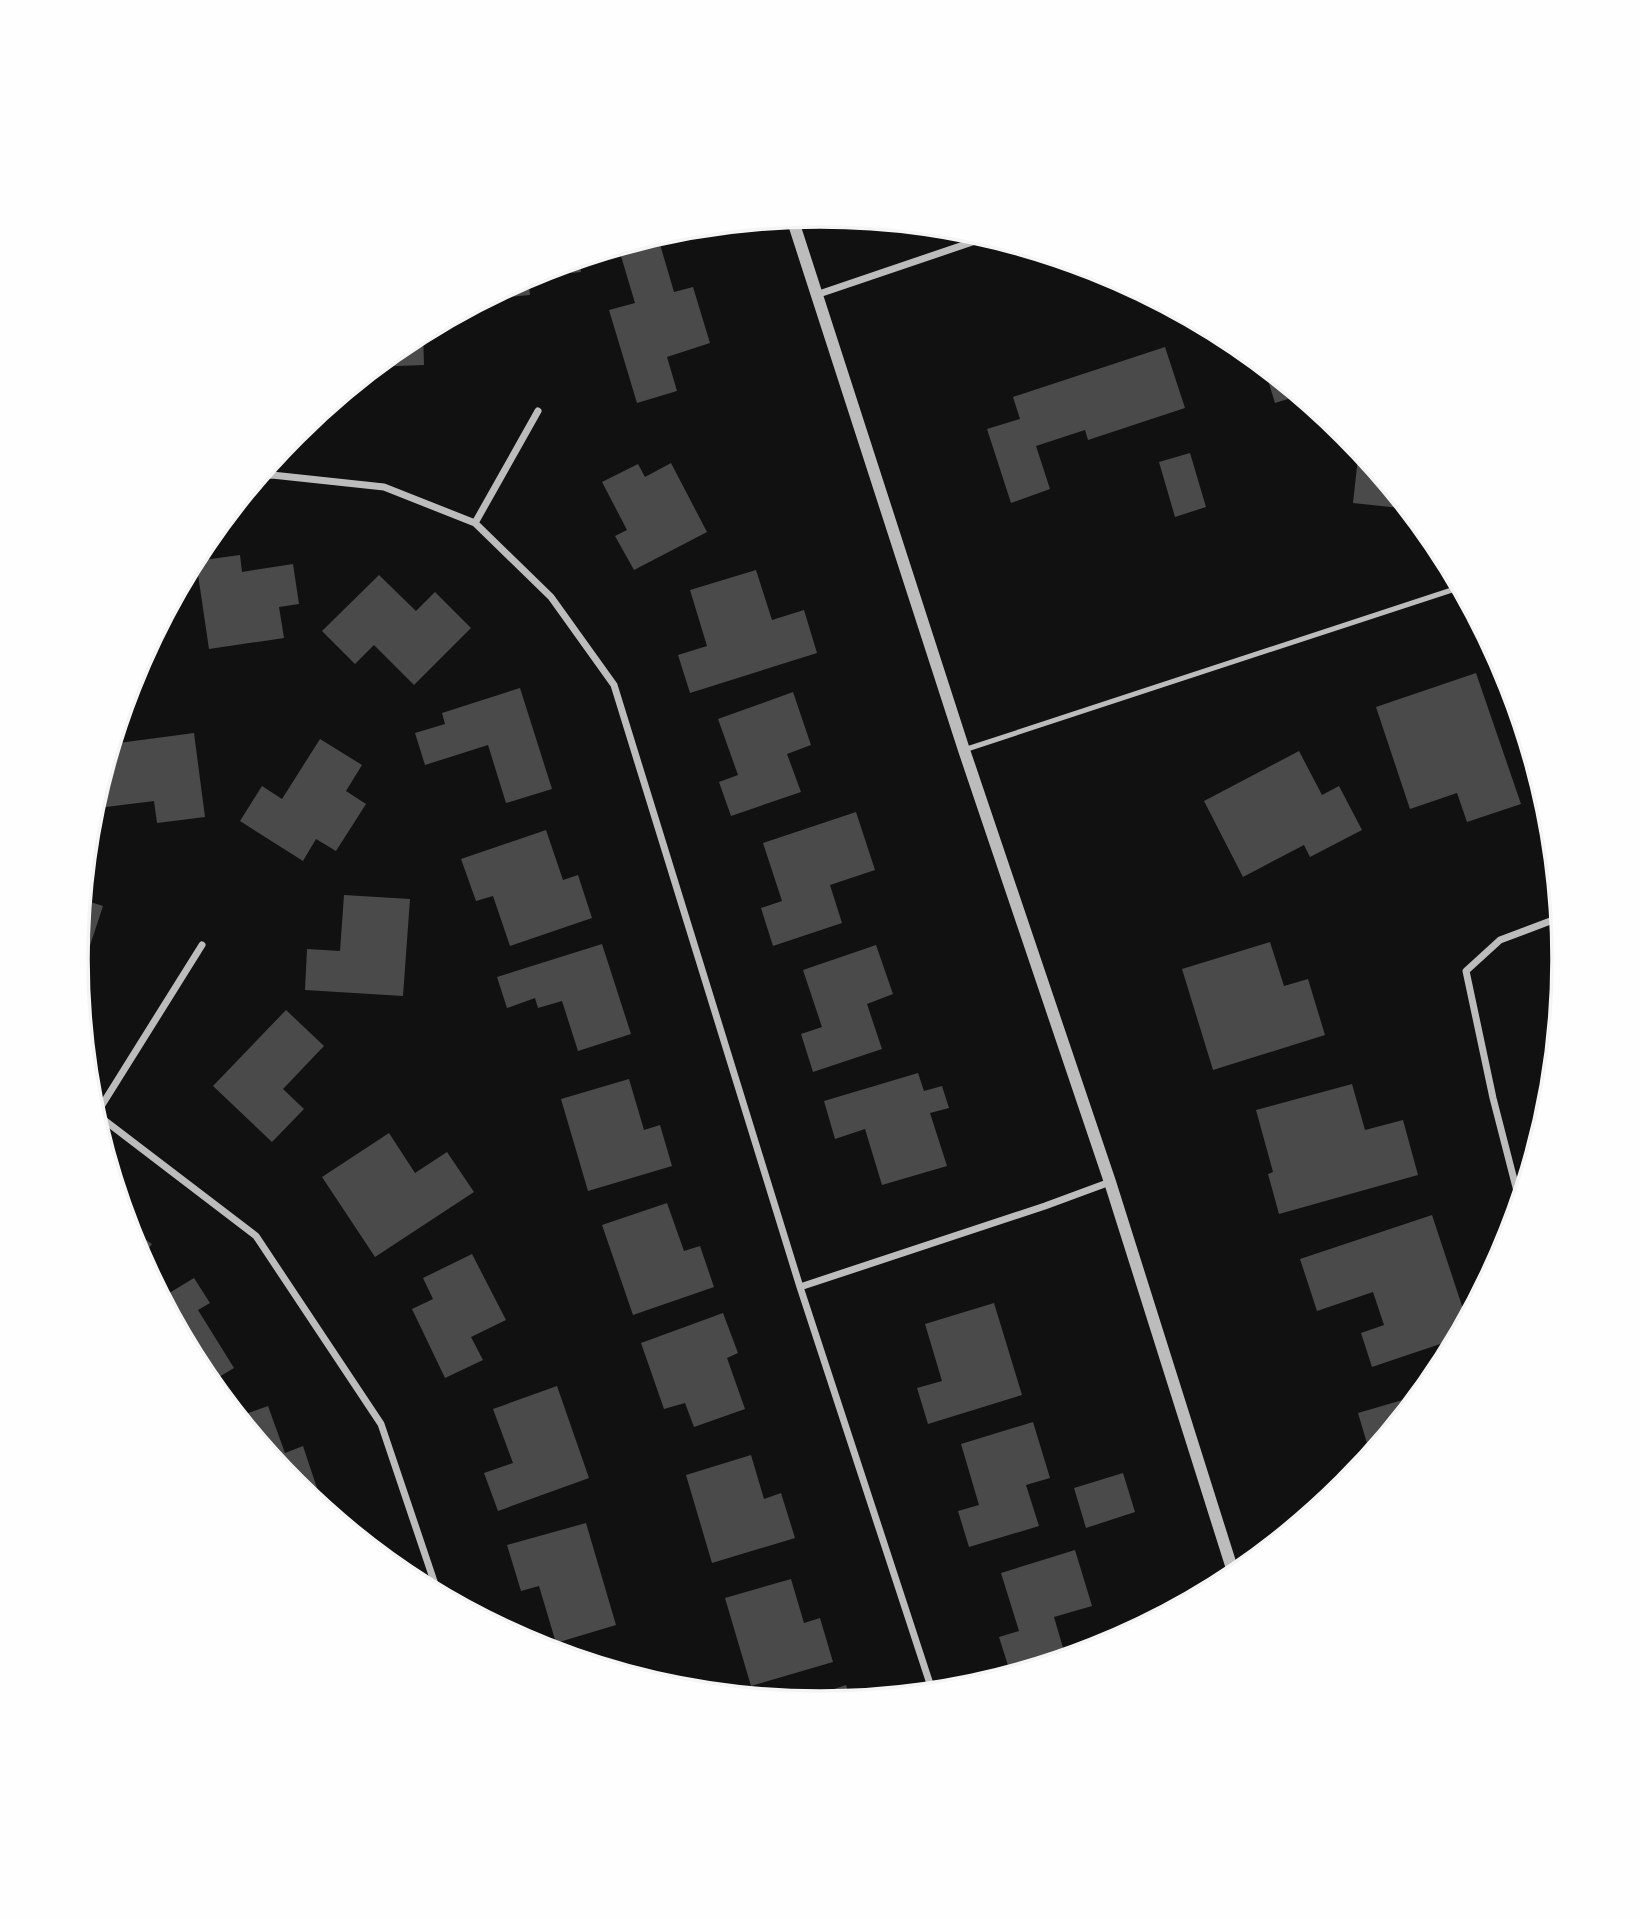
<svg xmlns="http://www.w3.org/2000/svg" width="1640" height="1919" viewBox="0 0 1640 1919" font-family="Merriweather,serif">
<rect width="100%" height="100%" fill="#111"/>
<!-- building -->
<path fill="#4a4a4a" d="M 657,234 L 674,292 L 693,287 L 710,343 L 667,357 L 677,391 L 637,403 L 609,310 L 635,303 L 618,246 Z
M 579,258 L 581,272 L 528,277 L 530,295 L 488,299 L 487,297 L 535,271 Z
M 423,331 L 424,365 L 373,367 L 407,340 Z
M 1165,347 L 1185,408 L 1088,440 L 1085,430 L 1036,446 L 1050,489 L 1011,503 L 987,429 L 1020,419 L 1013,397 Z
M 1263,364 L 1292,388 L 1301,395 L 1275,403 Z
M 1359,448 L 1409,509 L 1353,503 Z
M 1190,453 L 1206,507 L 1175,517 L 1159,462 Z
M 671,463 L 707,532 L 634,570 L 615,536 L 627,530 L 602,482 L 638,464 L 645,477 Z
M 240,555 L 242,572 L 293,564 L 299,604 L 279,607 L 284,638 L 209,649 L 196,561 Z
M 756,570 L 772,620 L 804,610 L 817,653 L 690,693 L 678,655 L 707,646 L 690,590 Z
M 379,575 L 416,611 L 435,592 L 471,628 L 414,685 L 374,645 L 355,664 L 322,631 Z
M 169,605 L 172,623 L 158,626 Z
M 1476,673 L 1521,804 L 1467,822 L 1457,793 L 1410,809 L 1376,707 Z
M 520,688 L 552,789 L 506,803 L 488,745 L 425,765 L 415,733 L 445,724 L 442,713 Z
M 793,692 L 811,745 L 787,754 L 801,792 L 731,816 L 719,782 L 738,775 L 718,719 Z
M 194,733 L 205,817 L 157,823 L 154,801 L 98,808 L 96,794 L 111,744 Z
M 320,739 L 362,765 L 346,791 L 366,804 L 336,851 L 316,839 L 303,861 L 240,821 L 262,786 L 282,799 Z
M 1299,751 L 1322,795 L 1339,786 L 1362,830 L 1310,857 L 1304,845 L 1243,877 L 1204,801 Z
M 856,812 L 875,870 L 830,885 L 842,923 L 773,946 L 761,908 L 782,901 L 763,843 Z
M 546,830 L 563,880 L 578,875 L 592,918 L 510,946 L 493,896 L 476,901 L 461,859 Z
M 344,895 L 410,899 L 403,996 L 305,990 L 307,949 L 340,951 Z
M 81,899 L 103,906 L 79,979 L 77,979 L 75,959 Z
M 1270,942 L 1284,986 L 1308,979 L 1325,1035 L 1213,1070 L 1182,969 Z
M 602,944 L 631,1034 L 578,1051 L 562,1001 L 538,1008 L 535,998 L 507,1008 L 497,977 Z
M 876,945 L 893,994 L 867,1004 L 882,1049 L 813,1072 L 801,1034 L 822,1027 L 803,970 Z
M 286,1010 L 324,1046 L 283,1089 L 304,1109 L 272,1142 L 213,1086 Z
M 918,1073 L 924,1091 L 942,1086 L 949,1108 L 930,1113 L 947,1166 L 882,1185 L 865,1129 L 835,1139 L 824,1101 Z
M 629,1079 L 644,1130 L 660,1125 L 672,1166 L 588,1191 L 561,1099 Z
M 1352,1084 L 1365,1130 L 1403,1120 L 1418,1175 L 1279,1214 L 1268,1174 L 1273,1172 L 1256,1110 Z
M 389,1133 L 415,1173 L 447,1152 L 474,1192 L 375,1257 L 322,1177 Z
M 667,1203 L 684,1251 L 700,1246 L 714,1287 L 633,1315 L 602,1225 Z
M 1432,1215 L 1467,1321 L 1458,1338 L 1372,1367 L 1361,1333 L 1384,1325 L 1373,1292 L 1317,1311 L 1300,1259 Z
M 127,1227 L 152,1244 L 140,1260 L 132,1244 Z
M 472,1254 L 506,1320 L 471,1337 L 483,1360 L 445,1378 L 412,1309 L 433,1299 L 423,1278 Z
M 194,1278 L 210,1303 L 198,1310 L 234,1368 L 209,1383 L 201,1373 L 161,1298 Z
M 994,1303 L 1022,1395 L 928,1424 L 917,1388 L 942,1381 L 925,1324 Z
M 723,1313 L 738,1353 L 727,1358 L 745,1409 L 694,1427 L 685,1403 L 664,1409 L 641,1343 Z
M 557,1386 L 589,1478 L 498,1511 L 484,1473 L 513,1463 L 493,1409 Z
M 1423,1394 L 1378,1448 L 1369,1450 L 1358,1413 Z
M 268,1406 L 285,1453 L 303,1446 L 318,1491 L 305,1495 L 293,1486 L 237,1417 Z
M 1033,1422 L 1050,1478 L 1026,1485 L 1039,1526 L 969,1547 L 958,1511 L 979,1505 L 961,1444 Z
M 751,1455 L 764,1499 L 781,1493 L 795,1538 L 712,1563 L 686,1475 Z
M 1123,1473 L 1135,1512 L 1086,1528 L 1074,1488 Z
M 586,1523 L 616,1625 L 556,1643 L 539,1586 L 521,1591 L 507,1545 Z
M 1075,1550 L 1092,1606 L 1054,1617 L 1066,1658 L 1011,1675 L 999,1637 L 1019,1631 L 1001,1573 Z
M 791,1579 L 804,1623 L 820,1618 L 833,1662 L 751,1686 L 725,1598 Z
M 650,1673 L 651,1683 L 628,1676 Z
M 846,1685 L 851,1701 L 820,1704 L 795,1702 Z"/>
<g fill="none" stroke-linecap="round" stroke-linejoin="round">
<!-- service -->
<path stroke="#bcbcbc" stroke-width="5" d="M 964,750 L 1461,587"/>
<!-- minor -->
<path stroke="#bcbcbc" stroke-width="7" d="M 816,295 L 990,236
M 257,477 L 272,475 L 384,487 L 475,523 L 551,597 L 614,685 L 800,1287 L 933,1693
M 475,523 L 538,411
M 91,1110 L 256,1236 L 381,1424 L 439,1596
M 97,1113 L 202,945
M 1520,1203 L 1493,1098 L 1466,971 L 1500,940 L 1561,917
M 800,1287 L 1045,1206 L 1110,1182"/>
<!-- tertiary -->
<path stroke="#bcbcbc" stroke-width="12" d="M 792,218 L 964,750 L 1110,1182 L 1235,1578"/>
</g>
<!-- crop -->
<path d="M0 0H1640V1919H0ZM88 959a732 732 0 1 1 1464 0a732 732 0 1 1-1464 0Z" fill="#fefefe" fill-rule="evenodd"/>
<path fill="none" stroke="#f5f5f5" stroke-width="3.5" d="M88 959a732 732 0 1 1 1464 0a732 732 0 1 1-1464 0Z"/>
</svg>
